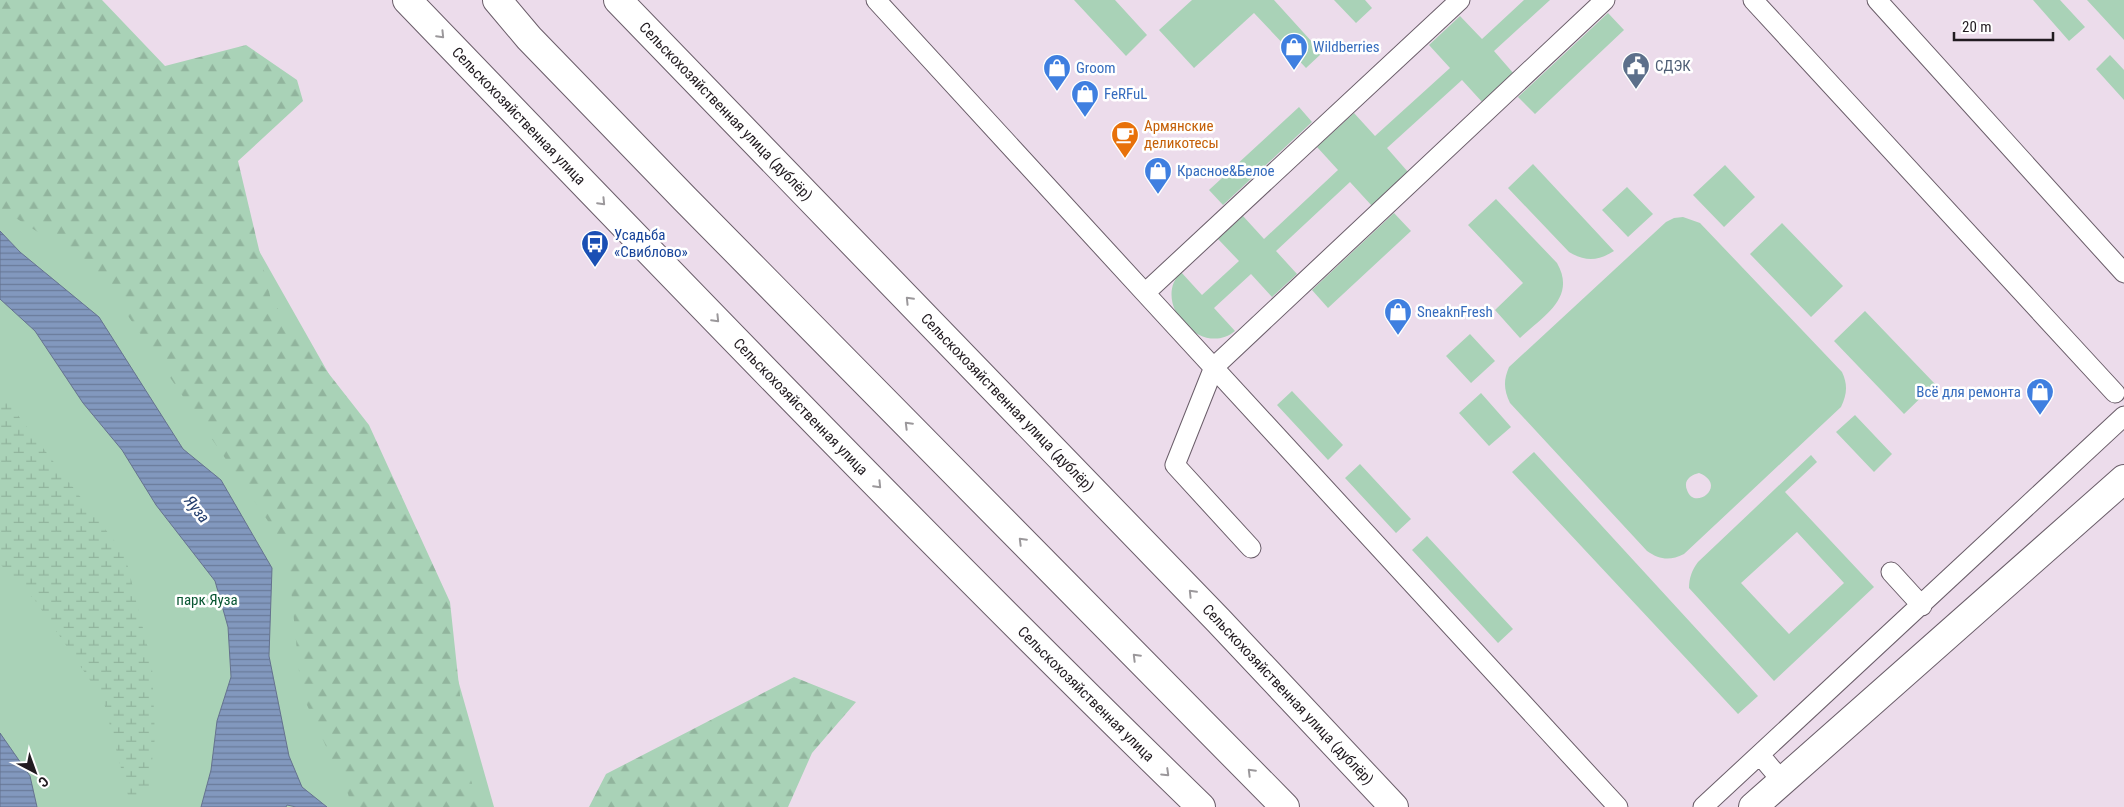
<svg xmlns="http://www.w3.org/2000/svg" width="2124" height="807" viewBox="0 0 2124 807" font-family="'Roboto Condensed',sans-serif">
<defs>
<pattern id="forest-firs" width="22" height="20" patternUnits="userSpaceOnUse" patternTransform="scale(1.25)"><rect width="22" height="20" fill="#a9d2b7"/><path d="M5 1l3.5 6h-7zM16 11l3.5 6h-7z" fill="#91b49d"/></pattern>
<pattern id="wetland-marsh" width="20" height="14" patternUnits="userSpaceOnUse" patternTransform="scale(1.25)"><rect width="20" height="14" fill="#a9d2b7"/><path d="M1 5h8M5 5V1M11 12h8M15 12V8" fill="none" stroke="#91b49d"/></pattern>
<pattern id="water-rules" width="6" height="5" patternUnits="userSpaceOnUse" patternTransform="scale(1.25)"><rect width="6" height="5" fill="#8298be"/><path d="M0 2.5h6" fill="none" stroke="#6a7b9a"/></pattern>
</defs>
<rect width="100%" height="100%" fill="#ecdceb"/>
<!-- green -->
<path fill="#a9d2b7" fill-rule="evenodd" d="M 0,0 L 173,99 L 356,422 L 441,620 L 494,807 L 0,807 Z
M 1074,0 L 1115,0 L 1147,35 L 1126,56 Z
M 1192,0 L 1274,0 L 1322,53 L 1306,68 L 1254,13 L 1194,68 L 1159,30 Z
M 1334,0 L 1365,0 L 1372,8 L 1356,23 Z
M 1524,0 L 1550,0 L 1494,51 L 1514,74 L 1483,103 L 1462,80 L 1387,148 L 1408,172 L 1372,206 L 1350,182 L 1276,251 L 1297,274 L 1272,297 L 1251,274 L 1214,308 L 1235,331 C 1202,359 1150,303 1181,272 L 1202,295 L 1239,261 L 1218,239 L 1243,216 L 1264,239 L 1338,170 L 1317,147 L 1354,113 L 1375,136 L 1450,68 L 1429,45 L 1460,16 L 1482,39 Z
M 2033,0 L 2060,0 L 2085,27 L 2069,41 Z
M 2087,0 L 2124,0 L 2124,40 Z
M 1608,13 L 1624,30 L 1535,114 L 1518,97 Z
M 2110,55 L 2124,70 L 2124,100 L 2096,69 Z
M 1299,107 L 1312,122 L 1223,205 L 1209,190 Z
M 1533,164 L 1614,251 C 1598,261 1586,262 1569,252 L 1508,188 Z
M 1725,165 L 1755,197 L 1724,227 L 1693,195 Z
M 1627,187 L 1653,214 L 1628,237 L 1602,210 Z
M 1496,199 L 1557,263 C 1577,298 1543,316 1520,338 L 1495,310 L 1523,283 L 1468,225 Z
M 1394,213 L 1411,231 L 1328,308 L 1312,290 Z
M 1683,217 L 1700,223 L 1842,372 C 1848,385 1847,394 1841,407 L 1684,554 C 1670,561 1660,560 1647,551 L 1510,403 C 1504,390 1503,381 1509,367 L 1666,222 L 1674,218 ZM 1699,473 C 1729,485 1694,512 1687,490 C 1683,480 1691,475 1699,473 Z
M 1782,223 L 1843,286 L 1811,317 L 1750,254 Z
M 1865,311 L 1935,384 L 1904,414 L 1834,341 Z
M 1470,334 L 1495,361 L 1471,383 L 1446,356 Z
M 1292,391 L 1343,445 L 1328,460 L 1277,405 Z
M 1481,393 L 1511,427 L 1489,446 L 1459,413 Z
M 1855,415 L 1892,454 L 1874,472 L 1836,432 Z
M 1534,452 L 1758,696 L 1738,714 L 1512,472 Z
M 1811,455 L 1817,462 L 1785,492 L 1874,587 L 1774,681 L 1689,588 C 1689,578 1692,570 1698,562 ZM 1797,532 L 1844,583 L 1789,634 L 1741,583 Z
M 1360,464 L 1411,519 L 1396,533 L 1345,478 Z
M 1427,536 L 1513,629 L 1498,643 L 1412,550 Z"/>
<!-- forest -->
<path fill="url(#forest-firs)" d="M 0,0 L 102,0 L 165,66 L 246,45 L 297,80 L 303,101 L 238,161 L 271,300 L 369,425 L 450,602 L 468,770 L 479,807 L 352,807 L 348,794 L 301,692 L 287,549 L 96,269 L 0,208 Z
M 794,677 L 856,702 L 812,753 L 788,807 L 589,807 L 606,774 Z"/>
<!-- wetland -->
<path fill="url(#wetland-marsh)" d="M 0,392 L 125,555 L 152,665 L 155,737 L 148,795 L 129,799 L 103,699 L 34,599 L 0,564 Z"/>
<!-- water -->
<path fill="url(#water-rules)" stroke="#65728f" d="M 0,231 L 20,252 L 99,317 L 183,449 L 221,480 L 272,568 L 269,656 L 289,756 L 302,787 L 327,807 L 296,807 L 287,805 L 286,807 L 201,807 L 211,770 L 217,721 L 231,677 L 228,627 L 215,581 L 156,505 L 122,450 L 83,403 L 35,331 L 0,299 Z
M 0,733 L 30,776 L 37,807 L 0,807 Z"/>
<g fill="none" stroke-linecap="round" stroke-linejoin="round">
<defs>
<path id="service" d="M 876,0 L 1145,293 L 1460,0
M 1753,0 L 2115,393
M 1877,0 L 2124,273
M 1145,293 L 1618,807
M 1251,548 L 1175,465 L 1214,367 L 1605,0
M 1891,572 L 1922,606
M 1760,755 L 1782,781
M 1703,807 L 2124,416"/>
<g id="minor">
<path id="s1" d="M 618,0 L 1218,620 L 1394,807"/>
<path d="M 1753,807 L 2124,479"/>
</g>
<g id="secondary">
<path id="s2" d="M 407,0 C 669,272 930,544 1201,807"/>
<path d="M 497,0 L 529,38 L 685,199 L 1285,807"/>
</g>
</defs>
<!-- service casing -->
<use href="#service" stroke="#6a5d69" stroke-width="21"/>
<!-- minor casing -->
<use href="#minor" stroke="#6a5d69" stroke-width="30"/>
<!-- secondary casing -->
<use href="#secondary" stroke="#6a5d69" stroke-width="30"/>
<!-- service -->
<use href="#service" stroke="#fff" stroke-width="19"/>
<!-- minor -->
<use href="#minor" stroke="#fff" stroke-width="28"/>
<!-- secondary -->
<use href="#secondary" stroke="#fff" stroke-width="28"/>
</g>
<!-- one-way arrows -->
<defs><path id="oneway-chevron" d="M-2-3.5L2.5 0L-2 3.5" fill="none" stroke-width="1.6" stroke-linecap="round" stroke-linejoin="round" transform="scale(1.25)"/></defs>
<g stroke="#9b989b">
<use href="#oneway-chevron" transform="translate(441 35) rotate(46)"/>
<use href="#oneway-chevron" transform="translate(602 202) rotate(46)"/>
<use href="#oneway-chevron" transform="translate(909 300) rotate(-134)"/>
<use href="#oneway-chevron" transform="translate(716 319) rotate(46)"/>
<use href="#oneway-chevron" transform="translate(908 425) rotate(-135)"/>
<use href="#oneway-chevron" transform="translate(878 485) rotate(46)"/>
<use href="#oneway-chevron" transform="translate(1022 541) rotate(-135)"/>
<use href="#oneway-chevron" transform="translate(1192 593) rotate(-134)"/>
<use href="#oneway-chevron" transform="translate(1136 657) rotate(-135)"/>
<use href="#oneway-chevron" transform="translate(1251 772) rotate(-135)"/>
<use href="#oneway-chevron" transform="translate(1166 773) rotate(44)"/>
</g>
<!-- icons -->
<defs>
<symbol id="shop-pin" viewBox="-11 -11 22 30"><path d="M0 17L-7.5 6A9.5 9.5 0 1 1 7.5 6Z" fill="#3f7fe0" stroke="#fff"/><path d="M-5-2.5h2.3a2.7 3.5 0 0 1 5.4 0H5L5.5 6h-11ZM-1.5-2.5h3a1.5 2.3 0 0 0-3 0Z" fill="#fff"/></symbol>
<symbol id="civic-pin" viewBox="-11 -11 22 30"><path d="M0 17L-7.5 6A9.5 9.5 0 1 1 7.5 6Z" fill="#5c6f8a" stroke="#fff"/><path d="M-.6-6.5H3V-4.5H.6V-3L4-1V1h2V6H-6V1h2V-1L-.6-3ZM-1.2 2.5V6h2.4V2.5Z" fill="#fff"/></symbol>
<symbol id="cafe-pin" viewBox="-11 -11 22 30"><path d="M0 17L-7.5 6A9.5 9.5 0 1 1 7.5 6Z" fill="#e8710a" stroke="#fff"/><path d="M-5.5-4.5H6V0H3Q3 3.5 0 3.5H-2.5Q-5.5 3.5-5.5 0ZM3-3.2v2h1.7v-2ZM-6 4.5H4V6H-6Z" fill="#fff"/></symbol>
<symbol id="bus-pin" viewBox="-11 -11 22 30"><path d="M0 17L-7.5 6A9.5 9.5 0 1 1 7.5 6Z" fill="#1a4fb4" stroke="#fff"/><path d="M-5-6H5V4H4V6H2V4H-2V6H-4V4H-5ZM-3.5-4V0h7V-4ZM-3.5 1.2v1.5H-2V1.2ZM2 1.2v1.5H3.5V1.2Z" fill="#fff"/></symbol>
</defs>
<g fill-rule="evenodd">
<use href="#shop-pin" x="1278" y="31" width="32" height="43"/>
<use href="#civic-pin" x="1620" y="50" width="32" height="43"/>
<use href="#shop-pin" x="1041" y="52" width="32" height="43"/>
<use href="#shop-pin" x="1069" y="78" width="32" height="43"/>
<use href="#cafe-pin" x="1109" y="119" width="32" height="43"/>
<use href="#shop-pin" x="1142" y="155" width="32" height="43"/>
<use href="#bus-pin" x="579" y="228" width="32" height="43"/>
<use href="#shop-pin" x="1382" y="296" width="32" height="43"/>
<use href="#shop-pin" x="2024" y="376" width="32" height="43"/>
</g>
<g text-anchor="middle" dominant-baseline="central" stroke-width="5" stroke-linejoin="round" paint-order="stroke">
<!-- shop labels -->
<g font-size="15" fill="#366cbe" stroke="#fff" text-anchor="start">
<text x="1313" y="47">Wildberries</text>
<text x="1076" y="68">Groom</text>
<text x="1104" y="94">FeRFuL</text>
<text x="1177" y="171">Красное&amp;Белое</text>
<text x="1417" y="312">SneaknFresh</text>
<text x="2021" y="392" text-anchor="end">Всё для ремонта</text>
</g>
<!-- service labels -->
<g font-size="15" fill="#4e5e75" stroke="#fff" text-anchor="start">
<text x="1655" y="66">СДЭК</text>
</g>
<!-- street labels -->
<g font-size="15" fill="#211b20" stroke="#fff">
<text stroke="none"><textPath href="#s1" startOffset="155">Сельскохозяйственная улица (дублёр)</textPath></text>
<text stroke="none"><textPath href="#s2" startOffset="161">Сельскохозяйственная улица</textPath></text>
<text stroke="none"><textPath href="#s1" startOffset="560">Сельскохозяйственная улица (дублёр)</textPath></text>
<text stroke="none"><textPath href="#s2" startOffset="566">Сельскохозяйственная улица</textPath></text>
<text stroke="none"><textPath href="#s2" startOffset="971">Сельскохозяйственная улица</textPath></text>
<text stroke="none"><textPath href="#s1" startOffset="965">Сельскохозяйственная улица (дублёр)</textPath></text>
</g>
<!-- food labels -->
<g font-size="15" fill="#c56008" stroke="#fff" text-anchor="start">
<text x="1144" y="126">Армянские<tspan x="1144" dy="17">деликотесы</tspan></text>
</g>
<!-- transit labels -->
<g font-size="15" fill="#164399" stroke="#fff" text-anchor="start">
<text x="614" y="235">Усадьба<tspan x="614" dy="17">«Свиблово»</tspan></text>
</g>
<!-- park labels -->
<g font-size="15" fill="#0b5734" stroke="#fff">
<text x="207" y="600">парк Яуза</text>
</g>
<!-- water labels -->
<g font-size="16" font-style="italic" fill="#223d6e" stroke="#fff">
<text transform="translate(197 509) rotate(51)">Яуза</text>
</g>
</g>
<!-- north arrow -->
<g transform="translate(35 772) rotate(139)" stroke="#ffffff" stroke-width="4" paint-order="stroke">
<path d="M0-4L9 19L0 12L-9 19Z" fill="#211b20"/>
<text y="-8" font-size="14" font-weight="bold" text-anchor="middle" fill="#211b20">С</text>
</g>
<!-- scale -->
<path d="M1954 32v8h99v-8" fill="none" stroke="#211b20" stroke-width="2.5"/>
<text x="1962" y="32" font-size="15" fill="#211b20" stroke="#ffffff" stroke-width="4" paint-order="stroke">20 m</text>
</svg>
